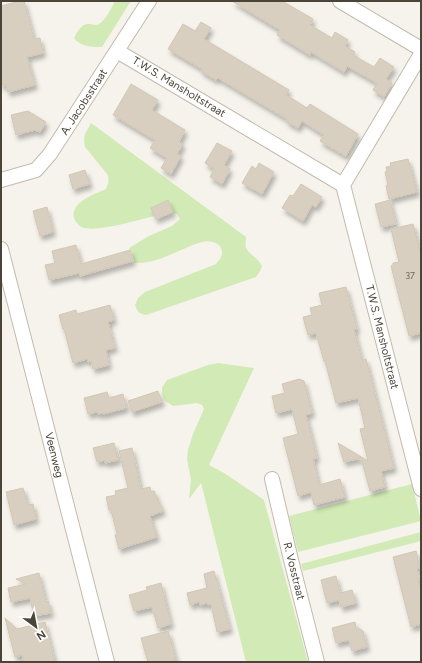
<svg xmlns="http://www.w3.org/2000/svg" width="422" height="663" viewBox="0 0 422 663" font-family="Figtree,sans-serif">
<defs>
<filter id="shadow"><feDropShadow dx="2.5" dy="4.5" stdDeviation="2" flood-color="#0004"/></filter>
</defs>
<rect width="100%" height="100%" fill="#f6f3ec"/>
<!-- green -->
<path fill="#d2eab5" d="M 115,1 L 131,1 L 102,47 C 92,47 81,47 74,38 C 77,32 81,24 89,24 C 93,24 95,26 99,24 C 105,21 112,7 115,1 Z
M 91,123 L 246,237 C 246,241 245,245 246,248 C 249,254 258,258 262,266 L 260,271 L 256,277 L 146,315 C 139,314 137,311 135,305 L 138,298 L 145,292 L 216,264 C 217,262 221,259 221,257 C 226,245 212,239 202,242 C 180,248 159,264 135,263 L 132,254 L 129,248 L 149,236 L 172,226 L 180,219 L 177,214 C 167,211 160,215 150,217 C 134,221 95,233 81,227 C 78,225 75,221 74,218 C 70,202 95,194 106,189 C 108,184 110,180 107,174 L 85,147 L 84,140 L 85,134 Z
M 218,363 L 254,368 L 209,465 L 224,473 L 264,500 L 308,662 L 246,662 L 201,483 L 189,499 L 191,480 L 187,459 L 188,450 L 193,434 L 204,409 L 202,405 L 197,403 L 173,406 L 165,401 L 162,394 L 162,388 L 167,380 L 208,365 Z
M 412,484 L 421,521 L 298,552 L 289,516 Z
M 421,532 L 421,541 L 303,571 L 301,564 Z"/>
<!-- building -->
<path fill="#d8cfc1" stroke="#d3c7b4" filter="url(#shadow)" d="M 20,1 L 24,1 L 34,39 L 40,38 L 43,53 L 27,57 L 35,85 L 8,92 L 6,85 L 1,85 L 1,6 Z
M 232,1 L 282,1 L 313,19 L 310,25 L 332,38 L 335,32 L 348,40 L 345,46 L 355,52 L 353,55 L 374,67 L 380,58 L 394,67 L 386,79 L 392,83 L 384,97 L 373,90 L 377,83 L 347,66 L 344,72 L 311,52 L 310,55 L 277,35 L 280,30 Z
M 201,22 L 211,28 L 204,39 L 289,90 L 286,95 L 307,108 L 310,104 L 358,134 L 346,156 L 320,141 L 324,135 L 302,121 L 298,128 L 286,121 L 287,119 L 218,78 L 216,80 L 201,71 L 202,69 L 168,49 L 183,24 L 195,31 Z
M 131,84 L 158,100 L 152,110 L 185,130 L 179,142 L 183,144 L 177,154 L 181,156 L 171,174 L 161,168 L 167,158 L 150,148 L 155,140 L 113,115 Z
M 28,111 L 46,122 L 40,132 L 35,130 L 16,135 L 11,115 Z
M 217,143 L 232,151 L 224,165 L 230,169 L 222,184 L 210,177 L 214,169 L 205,163 Z
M 408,159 L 417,192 L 389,199 L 386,186 L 388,185 L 385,172 L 387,171 L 386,167 L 391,166 L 390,163 Z
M 259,163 L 274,172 L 262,194 L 242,183 L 252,166 L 256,169 Z
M 85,170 L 90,184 L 73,189 L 69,175 Z
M 301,184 L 322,197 L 316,207 L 312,205 L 303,221 L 282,208 L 290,195 L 293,196 Z
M 168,200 L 173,212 L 156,219 L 151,208 Z
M 390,200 L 396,224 L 381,227 L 375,204 Z
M 47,207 L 53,232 L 40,236 L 33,211 Z
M 413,224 L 421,255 L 421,333 L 409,336 L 391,266 L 393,265 L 393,263 L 399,262 L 391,229 Z
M 76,245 L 81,264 L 130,250 L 133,261 L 80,276 L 79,273 L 49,280 L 45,265 L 55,263 L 52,251 Z
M 346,287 L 357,329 L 354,330 L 362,360 L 366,359 L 394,468 L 381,471 L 385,487 L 370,491 L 361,458 L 344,462 L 338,443 L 368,461 L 360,429 L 365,428 L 358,398 L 336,403 L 325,361 L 324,361 L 316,333 L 308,335 L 303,317 L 312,315 L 310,308 L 322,305 L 319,293 Z
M 110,305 L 114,320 L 108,322 L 115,348 L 106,350 L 109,365 L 93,369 L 91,361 L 88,362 L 87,359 L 73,363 L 64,329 L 63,329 L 59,315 L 76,310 L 77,314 Z
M 299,379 L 304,381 L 312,413 L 306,415 L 317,458 L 313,459 L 319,485 L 340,479 L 345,497 L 314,505 L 311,492 L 298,496 L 283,438 L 298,434 L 292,409 L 276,413 L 272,396 L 285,393 L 282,384 Z
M 158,391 L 162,402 L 132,412 L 128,401 Z
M 107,392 L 109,398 L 123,394 L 126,408 L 103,414 L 103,413 L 98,414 L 97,412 L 88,414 L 84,398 Z
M 114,443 L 118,460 L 105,463 L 105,460 L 97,462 L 93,448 Z
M 132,448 L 141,489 L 150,487 L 151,492 L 154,491 L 163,511 L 150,516 L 157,537 L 119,549 L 115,535 L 117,534 L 111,510 L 109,510 L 106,497 L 116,495 L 115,491 L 128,488 L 119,451 Z
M 23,488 L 28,505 L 33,504 L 36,519 L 14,525 L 6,492 Z
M 416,551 L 420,568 L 417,569 L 420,580 L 418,580 L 421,591 L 421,624 L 411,627 L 393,557 Z
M 214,571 L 230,629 L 217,632 L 211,604 L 208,605 L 207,603 L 200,605 L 199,602 L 190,605 L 187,593 L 207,588 L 204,574 Z
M 39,573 L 46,602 L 48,601 L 51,613 L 34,616 L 30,598 L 11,602 L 8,588 L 26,584 L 16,579 Z
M 336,576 L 340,593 L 352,590 L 356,603 L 341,607 L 339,600 L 327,603 L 321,580 Z
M 161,583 L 171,624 L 158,628 L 152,607 L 134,611 L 129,595 L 147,590 L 146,587 Z
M 5,618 L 17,629 L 45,622 L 55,662 L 24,662 L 22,655 L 15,657 Z
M 355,622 L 356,627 L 363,631 L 367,647 L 352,651 L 349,640 L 336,643 L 332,628 Z
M 168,631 L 176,660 L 170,662 L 148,662 L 141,638 Z"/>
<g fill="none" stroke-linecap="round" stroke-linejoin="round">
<defs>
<path id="street" d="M 340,1 L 421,49
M 117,51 L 343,185 L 421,489
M 1,180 L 36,170 L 50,154 L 149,1
M 343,185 L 421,54
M 1,249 L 107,662
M 272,479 L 291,560 L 317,662"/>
</defs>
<!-- street casing -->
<use href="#street" stroke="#c2bbae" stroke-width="16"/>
<!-- street -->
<use href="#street" stroke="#fff" stroke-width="14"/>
</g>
<g text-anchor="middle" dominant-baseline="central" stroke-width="3" stroke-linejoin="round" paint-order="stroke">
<!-- number labels -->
<g font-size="9" fill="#6e675b">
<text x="410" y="275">37</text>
</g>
<!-- street labels -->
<g font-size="11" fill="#4b4439" stroke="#fff">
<text transform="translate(179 87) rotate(31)">T.W.S. Mansholtstraat</text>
<text transform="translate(84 102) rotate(-57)">A. Jacobsstraat</text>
<text transform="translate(382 337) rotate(76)">T.W.S. Mansholtstraat</text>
<text transform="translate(54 455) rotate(76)">Veenweg</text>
<text transform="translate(294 571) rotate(76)">R. Vosstraat</text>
</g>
</g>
<!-- border -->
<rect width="422" height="663" fill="none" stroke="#4b4439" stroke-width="4"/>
<!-- north arrow -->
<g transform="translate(36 627) rotate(148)" stroke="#ffffff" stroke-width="3" paint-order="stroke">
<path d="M0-3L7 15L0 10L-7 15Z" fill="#4b4439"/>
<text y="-6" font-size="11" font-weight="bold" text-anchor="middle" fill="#4b4439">N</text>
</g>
</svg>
